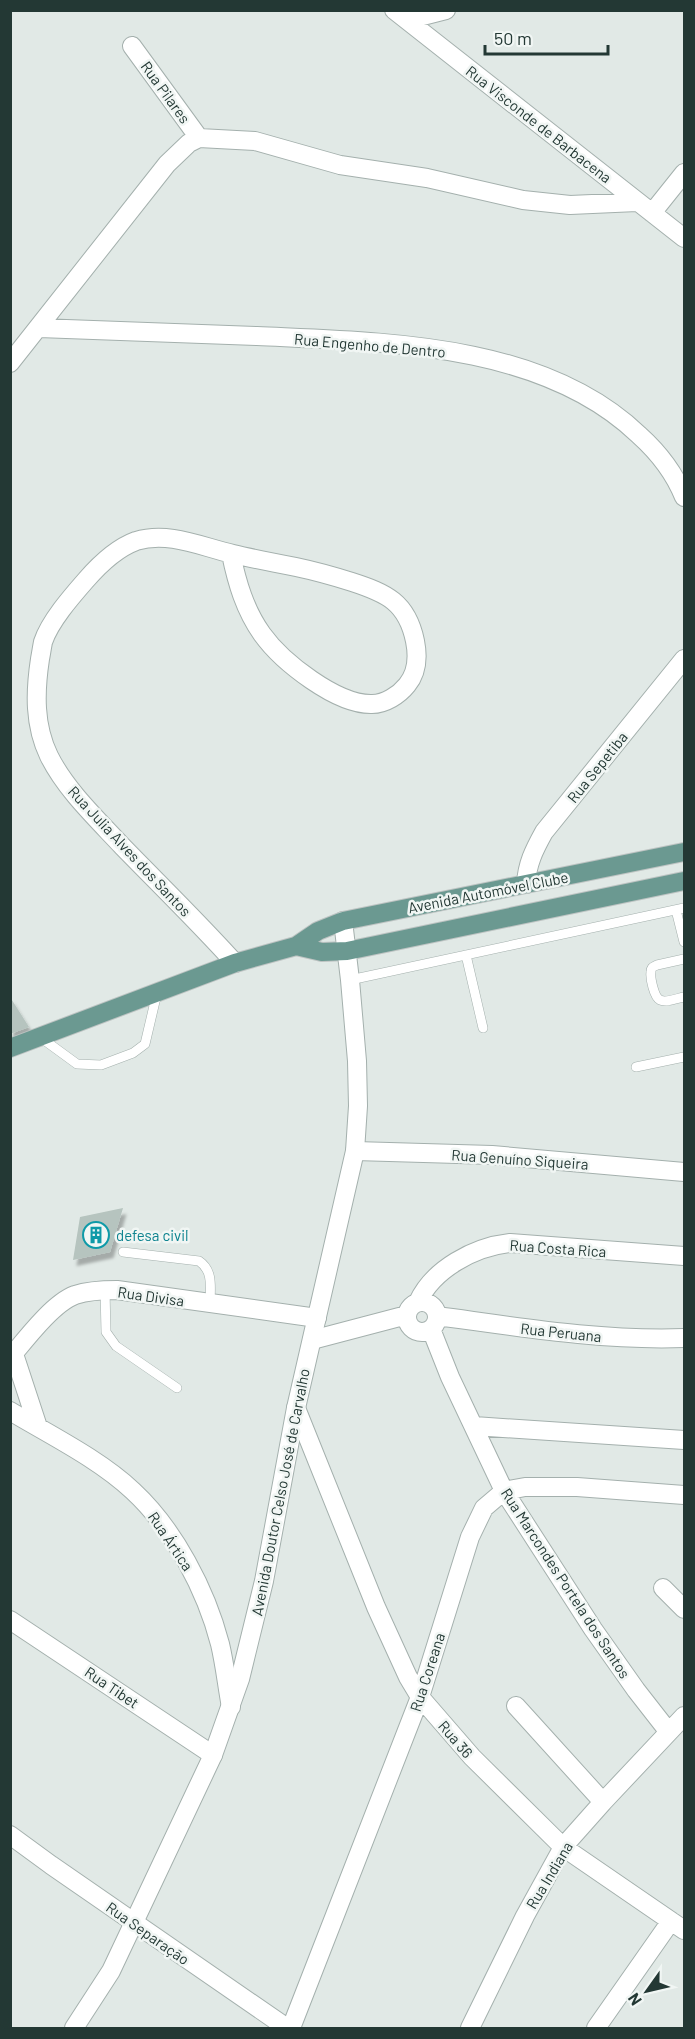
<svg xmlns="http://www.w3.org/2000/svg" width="695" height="2039" viewBox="0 0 695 2039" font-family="Barlow,sans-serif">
<defs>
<filter id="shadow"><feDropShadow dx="3.5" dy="6" stdDeviation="1.5" flood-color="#0004"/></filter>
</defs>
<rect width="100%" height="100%" fill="#e1e9e6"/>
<!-- building -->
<path fill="#b6c4bf" filter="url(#shadow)" d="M 10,997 L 29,1027 L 10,1034 Z
M 123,1208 L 110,1252 L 73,1260 L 80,1217 Z"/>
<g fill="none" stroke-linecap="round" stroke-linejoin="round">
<defs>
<path id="service" d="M 676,910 L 684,942
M 466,955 L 483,1028
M 684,959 L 657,965 C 653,967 651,967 651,972 C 650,978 654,997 660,1000 C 666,1003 678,998 684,997
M 350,980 L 684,908
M 40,1037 L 77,1064 L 101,1065 L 133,1053 L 145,1044 L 157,993
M 636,1067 L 684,1057
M 123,1252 L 199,1261 C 214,1271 210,1289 210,1304
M 105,1290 L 106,1332 L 116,1346 L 177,1388"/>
<path id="minor" d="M 394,10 L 684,238
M 407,20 L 446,10
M 132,46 L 199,138
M 652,213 L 684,173
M 39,328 C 111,330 184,333 257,336 C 383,342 542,342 639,435 C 659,453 674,472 684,497
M 10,363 L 167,164 L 189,143 L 199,138 L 255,141 L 340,165 L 427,178 L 523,200 L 570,205 L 637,202
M 231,554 C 237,583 245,610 262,634 C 282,662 337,705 372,704 C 385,704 399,695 407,685 C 417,673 418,656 415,641 C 407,602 386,593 352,582 C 333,576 315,571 296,567 C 275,563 254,559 233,554 C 202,547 169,531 136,541 C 117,548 99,565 86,580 C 72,596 50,621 43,642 C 42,647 41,654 40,659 C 35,692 34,725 49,756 C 66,790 96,818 122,846 C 160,885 199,923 235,963
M 526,884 C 527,864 534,850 544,832 L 684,659
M 355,1151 L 492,1155 L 684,1172
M407 1317a15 15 0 1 1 30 0a15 15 0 1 1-30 0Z
M 418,1302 C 433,1269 474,1247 510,1243 L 684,1256
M 437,1316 C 519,1327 602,1341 684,1338
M 431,1329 L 450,1377 L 504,1491 L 593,1629 L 636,1690 L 668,1731
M 312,1340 L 407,1315
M 14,1354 L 38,1427
M 10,1358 C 25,1340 53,1303 75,1295 C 87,1291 104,1290 117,1290 L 317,1318
M 296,1408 L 376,1607 L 408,1677 L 420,1697 L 472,1757 L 563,1847 L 684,1930
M 10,1411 C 50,1435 99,1459 133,1491 C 174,1529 206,1590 220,1644 C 225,1665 227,1686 231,1707
M 474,1426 L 684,1440
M 663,1588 L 684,1609
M 10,1620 L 213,1755
M 516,1706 L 603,1802
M 10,1835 L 51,1865 L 287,2028
M 291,2028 L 420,1697 L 470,1537 L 484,1508 L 504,1491 L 525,1487 L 577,1487 L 684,1495
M 470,2028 L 525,1916 L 563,1847 L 603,1802 L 684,1716
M 596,2028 L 671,1921"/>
<path id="tertiary" d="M 74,2028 L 111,1971 L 213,1755 L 240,1679 L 264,1581 L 296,1408 L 355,1151 L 358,1106 L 357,1061 L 350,980 L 343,921"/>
<path id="primary" d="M 296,946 L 322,952 L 347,951 L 684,881
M 10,1048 L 235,963 L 296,946 L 318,931 L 343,921 L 684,852"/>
</defs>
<!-- service casing -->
<use href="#service" stroke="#a4b0ad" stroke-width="10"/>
<!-- minor casing -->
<use href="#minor" stroke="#a4b0ad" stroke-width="20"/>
<!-- tertiary casing -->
<use href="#tertiary" stroke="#a4b0ad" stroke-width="20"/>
<!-- primary casing -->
<use href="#primary" stroke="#bdc3c2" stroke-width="20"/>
<!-- service -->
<use href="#service" stroke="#fff" stroke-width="9"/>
<!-- minor -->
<use href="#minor" stroke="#fff" stroke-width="18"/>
<!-- tertiary -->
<use href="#tertiary" stroke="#fff" stroke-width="18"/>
<!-- primary -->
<use href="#primary" stroke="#6b9991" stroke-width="18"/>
</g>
<!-- icons -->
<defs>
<symbol id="building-ring" viewBox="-11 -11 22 22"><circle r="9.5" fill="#f1f6f4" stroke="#0f9aa8" stroke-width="1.5"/><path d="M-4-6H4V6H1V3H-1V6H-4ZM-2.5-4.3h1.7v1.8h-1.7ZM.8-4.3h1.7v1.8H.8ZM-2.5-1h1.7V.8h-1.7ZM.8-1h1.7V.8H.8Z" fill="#0f9aa8"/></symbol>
</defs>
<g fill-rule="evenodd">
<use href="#building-ring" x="81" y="1220" width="30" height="30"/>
</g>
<g text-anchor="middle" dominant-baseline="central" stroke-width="5" stroke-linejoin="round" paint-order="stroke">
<!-- street labels -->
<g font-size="15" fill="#233834" stroke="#f1f6f4">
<text transform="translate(166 92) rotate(54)">Rua Pilares</text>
<text transform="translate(539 124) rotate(38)">Rua Visconde de Barbacena</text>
<text transform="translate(370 345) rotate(5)">Rua Engenho de Dentro</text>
<text transform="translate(597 767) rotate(-51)">Rua Sepetiba</text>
<text transform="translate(130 851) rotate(47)">Rua Julia Alves dos Santos</text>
<text transform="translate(488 892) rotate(-11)">Avenida Automóvel Clube</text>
<text transform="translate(520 1159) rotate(4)">Rua Genuíno Siqueira</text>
<text transform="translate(558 1248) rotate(4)">Rua Costa Rica</text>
<text transform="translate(151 1296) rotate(8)">Rua Divisa</text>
<text transform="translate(561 1332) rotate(6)">Rua Peruana</text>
<text transform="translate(280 1492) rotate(-79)">Avenida Doutor Celso José de Carvalho</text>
<text transform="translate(171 1541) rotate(56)">Rua Ártica</text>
<text transform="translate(566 1583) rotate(57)">Rua Marcondes Portela dos Santos</text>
<text transform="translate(427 1672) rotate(-72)">Rua Coreana</text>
<text transform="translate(112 1687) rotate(34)">Rua Tibet</text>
<text transform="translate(456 1739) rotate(49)">Rua 36</text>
<text transform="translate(549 1875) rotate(-59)">Rua Indiana</text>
<text transform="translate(148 1933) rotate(35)">Rua Separação</text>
</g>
<!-- culture labels -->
<g font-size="15" fill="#0d838f" stroke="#f1f6f4" text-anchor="start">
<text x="116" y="1235">defesa civil</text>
</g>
</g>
<!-- border -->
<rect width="695" height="2039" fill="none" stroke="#233834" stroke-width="24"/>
<!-- north arrow -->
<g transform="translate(647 1991) rotate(236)" stroke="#f1f6f4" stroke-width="4.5" paint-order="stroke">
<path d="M0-4.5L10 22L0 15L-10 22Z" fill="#233834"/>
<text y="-9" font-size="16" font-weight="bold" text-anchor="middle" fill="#233834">N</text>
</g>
<!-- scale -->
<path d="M485 45v9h123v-9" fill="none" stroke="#233834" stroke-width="3"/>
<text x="494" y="45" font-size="18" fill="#233834" stroke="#f1f6f4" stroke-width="4.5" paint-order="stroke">50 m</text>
</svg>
